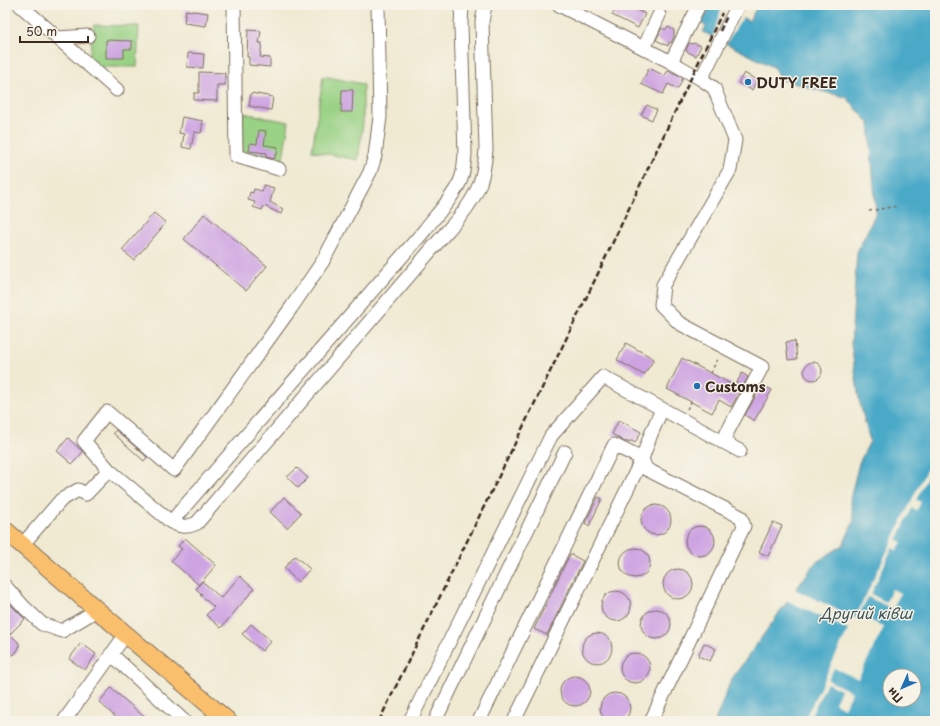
<svg xmlns="http://www.w3.org/2000/svg" width="940" height="726" viewBox="0 0 940 726" font-family="'Playpen Sans',sans-serif">
<rect width="100%" height="100%" fill="#f7f3e8"/>
<filter id="ink" filterUnits="userSpaceOnUse"><feTurbulence type="fractalNoise" baseFrequency=".025" numOctaves="2"/><feDisplacementMap in="SourceGraphic" scale="8" xChannelSelector="R" yChannelSelector="G"/><feConvolveMatrix kernelMatrix="1 2 1 2 8 2 1 2 1" color-interpolation-filters="sRGB"/></filter>
<filter id="wash" filterUnits="userSpaceOnUse"><feTurbulence type="fractalNoise" baseFrequency=".012" numOctaves="4" result="noise"/><feDisplacementMap in="SourceGraphic" scale="16" xChannelSelector="R" yChannelSelector="G"/><feGaussianBlur stdDeviation="0.9" result="paint"/><feColorMatrix in="noise" values="0 0 0 0 0 0 0 0 0 0 0 0 0 0 0 0 0 1.4 0 .05"/><feComposite in="paint" operator="in"/></filter>
<g filter="url(#wash)">
<rect width="100%" height="100%" fill="#f0ead3"/>
<!-- green -->
<path fill="#9ad285" stroke="#6a7e52" d="M 94,25 L 139,26 L 137,67 L 95,67 L 89,59 Z
M 323,76 L 363,84 L 363,123 L 358,160 L 312,151 Z
M 243,113 L 289,122 L 282,164 L 242,154 Z"/>
<!-- water -->
<path fill="#48a9c7" stroke="#426a72" fill-rule="evenodd" d="M 711,5 L 716,5 L 749,21 L 758,5 L 935,5 L 935,721 L 715,721 L 731,680 L 815,563 L 843,545 L 854,520 L 850,499 L 859,463 L 870,441 L 859,400 L 851,344 L 857,252 L 876,213 L 869,123 L 846,97 L 820,91 L 780,79 L 775,68 L 703,32 L 706,26 L 701,23 ZM 890,676 L 914,676 L 914,700 L 890,700 Z"/>
<!-- pier -->
<path fill="#f0ead3" d="M 722,6 L 744,16 L 725,45 L 712,39 Z
M 935,452 L 935,461 L 916,500 L 921,502 L 917,510 L 912,508 L 897,540 L 902,542 L 897,550 L 892,548 L 871,594 L 886,602 L 892,589 L 900,593 L 893,609 L 868,597 L 859,615 L 884,627 L 858,679 L 834,668 L 828,680 L 852,692 L 844,708 L 835,703 L 841,690 L 827,683 L 810,717 L 815,719 L 814,721 L 804,721 L 848,630 L 786,600 L 794,589 L 855,618 Z"/>
<g id="blocks">
<!-- building -->
<path fill="#cda3e2" d="M 617,5 L 626,5 L 645,14 L 638,28 L 612,15 Z
M 186,10 L 208,13 L 206,26 L 184,23 Z
M 668,27 L 674,30 L 674,37 L 671,43 L 669,42 L 668,46 L 656,40 L 662,28 L 665,30 Z
M 248,30 L 261,31 L 259,43 L 262,43 L 260,57 L 270,58 L 270,67 L 249,65 L 249,57 L 247,57 Z
M 106,40 L 132,41 L 132,49 L 124,49 L 124,58 L 106,58 Z
M 689,43 L 693,44 L 694,43 L 701,46 L 696,56 L 686,51 Z
M 188,53 L 204,54 L 203,68 L 187,67 Z
M 649,68 L 665,76 L 668,70 L 683,78 L 678,89 L 668,84 L 663,94 L 641,84 Z
M 199,72 L 225,73 L 225,85 L 217,85 L 217,101 L 194,100 L 194,93 L 199,93 Z
M 744,73 L 757,80 L 752,90 L 738,83 Z
M 342,90 L 353,90 L 352,112 L 341,112 Z
M 251,93 L 273,97 L 271,110 L 249,106 Z
M 647,105 L 657,110 L 652,120 L 641,115 Z
M 182,117 L 203,121 L 201,133 L 194,132 L 191,149 L 182,147 L 184,134 L 179,133 Z
M 259,130 L 266,131 L 264,145 L 278,147 L 277,155 L 275,155 L 275,159 L 266,157 L 267,153 L 249,151 L 250,143 L 257,144 Z
M 264,185 L 274,188 L 270,202 L 283,209 L 281,214 L 264,206 L 262,210 L 253,207 L 255,202 L 248,200 L 250,192 L 253,193 L 254,189 L 262,191 Z
M 154,213 L 166,223 L 134,260 L 122,250 Z
M 204,214 L 267,266 L 246,291 L 184,239 Z
M 795,341 L 797,359 L 788,360 L 786,342 Z
M 626,343 L 654,359 L 644,375 L 617,360 Z
M 682,358 L 735,386 L 742,373 L 748,377 L 731,407 L 719,400 L 712,413 L 667,389 Z
M804 371a9 9 0 1 1 18 0a9 9 0 1 1-18 0Z
M 762,385 L 772,390 L 754,421 L 745,415 Z
M 619,420 L 641,432 L 635,443 L 632,441 L 625,442 L 612,434 Z
M 116,430 L 147,457 L 144,461 L 113,433 Z
M 68,438 L 83,452 L 72,464 L 57,451 Z
M 297,468 L 308,478 L 298,488 L 287,477 Z
M 284,497 L 301,513 L 287,528 L 270,512 Z
M 598,497 L 602,499 L 589,526 L 585,523 Z
M641 520a15 15 0 1 1 30 0a15 15 0 1 1-30 0Z
M 773,522 L 782,526 L 768,556 L 759,552 Z
M685 541a15 15 0 1 1 30 0a15 15 0 1 1-30 0Z
M 185,538 L 216,565 L 199,585 L 171,561 L 182,549 L 178,546 Z
M620 563a15 15 0 1 1 30 0a15 15 0 1 1-30 0Z
M 570,554 L 583,561 L 547,635 L 534,629 Z
M 295,556 L 310,569 L 298,582 L 284,568 Z
M663 584a15 15 0 1 1 30 0a15 15 0 1 1-30 0Z
M 240,576 L 254,589 L 221,628 L 206,615 L 214,607 L 200,595 L 202,594 L 196,589 L 202,581 L 221,598 Z
M601 606a15 15 0 1 1 30 0a15 15 0 1 1-30 0Z
M 10,604 L 25,619 L 10,634 L 19,643 L 19,648 L 15,654 L 9,656 L 5,655 L 5,610 Z
M641 624a15 15 0 1 1 30 0a15 15 0 1 1-30 0Z
M 251,624 L 271,641 L 262,651 L 242,634 Z
M582 648a15 15 0 1 1 30 0a15 15 0 1 1-30 0Z
M 81,643 L 96,654 L 85,670 L 69,659 Z
M 704,643 L 716,649 L 710,661 L 698,656 Z
M620 668a15 15 0 1 1 30 0a15 15 0 1 1-30 0Z
M560 691a15 15 0 1 1 30 0a15 15 0 1 1-30 0Z
M 111,688 L 149,721 L 120,721 L 99,702 Z
M600 708a15 15 0 1 1 30 0a15 15 0 1 1-30 0Z"/>
</g>
</g>
<g filter="url(#ink)">
<use href="#blocks" fill-opacity="0" stroke="#7a6d5d" stroke-width="1"/>
<g fill="none" stroke-linecap="round" stroke-linejoin="round">
<defs>
<path id="minor" d="M 20,5 L 117,90
M 234,5 L 236,156 L 279,169
M 378,5 L 380,117 L 375,156 L 370,172 L 323,261 L 291,308 L 174,470 L 107,412 L 84,441 L 109,470 L 171,522 C 181,527 186,528 197,523 L 437,243 C 452,225 472,206 480,183 C 484,172 485,161 486,150 L 482,22 L 485,5
M 559,5 L 671,62 L 701,79 L 714,88 L 735,140 L 730,170 L 663,285 L 661,305 L 679,323 L 762,367 L 722,442
M 57,38 L 88,36
M 644,48 L 659,15
M 671,62 L 699,5
M 701,79 L 738,5
M 171,522 L 424,231 C 435,216 454,197 461,179 C 464,171 464,163 465,154 L 461,25 L 462,5
M 23,544 L 61,500 L 78,490 L 86,494 L 109,470
M 5,586 L 25,608 L 42,624 L 62,631 L 97,610
M 111,654 L 184,721
M 64,721 L 126,634
M 410,721 L 551,436 L 603,377 L 740,451
M 435,721 L 565,452
M 479,721 L 614,445 L 642,459 L 514,721
M 651,721 L 744,526 L 741,517 L 646,469 L 642,459 L 651,434 L 662,409"/>
<path id="major" d="M 5,530 L 97,610 L 228,721"/>
</defs>
<!-- minor casing -->
<use href="#minor" stroke="#7a6d5d" stroke-width="15"/>
<!-- major casing -->
<use href="#major" stroke="#7a6d5d" stroke-width="19"/>
<!-- path -->
<path stroke="#7a6d5d" stroke-width="1.5" stroke-dasharray="3 3" stroke-linecap="butt" d="M 869,211 L 897,206
M 711,373 L 718,357
M 687,409 L 691,402"/>
<!-- minor -->
<use href="#minor" stroke="#fff" stroke-width="13"/>
<!-- major -->
<use href="#major" stroke="#f9bf6d" stroke-width="17"/>
<!-- rail -->
<path stroke="#3b2a1e" stroke-width="2.5" stroke-dasharray="6 3" stroke-linecap="butt" d="M 720,31 L 727,16
M 379,721 L 592,286 L 722,13"/>
</g>
</g>
<!-- markers -->
<g fill="#1f6fb2" stroke="#f7f3e8" stroke-width="1.5">
<circle cx="748" cy="82" r="4"/>
<circle cx="697" cy="386" r="4"/>
</g>
<g text-anchor="middle" dominant-baseline="central" stroke-width="3" stroke-linejoin="round" paint-order="stroke">
<!-- poi labels -->
<g font-size="14" font-weight="bold" fill="#3b2a1e" stroke="#f7f3e8" text-anchor="start">
<text x="756" y="82">DUTY FREE</text>
<text x="705" y="386">Customs</text>
</g>
<!-- water labels -->
<g font-size="15" font-style="italic" fill="#405659" stroke="#f7f3e8">
<text x="866" y="612">Другий ківш</text>
</g>
</g>
<!-- margin -->
<rect width="940" height="726" fill="none" stroke="#f7f3e8" stroke-width="20"/>
<!-- north arrow -->
<g transform="translate(902 688) rotate(225)"><circle r="19" fill="#f7f3e8" stroke="#aca397"/>
<path d="M0-3L7 15L0 10L-7 15Z" fill="#1f6fb2"/>
<text y="-6" font-size="11" font-weight="bold" text-anchor="middle" fill="#3b2a1e">Пн</text>
</g>
<!-- scale -->
<path d="M20 36v6h68v-6" fill="none" stroke="#3b2a1e" stroke-width="2"/>
<text x="26" y="36" font-size="12" fill="#3b2a1e" stroke="#f7f3e8" stroke-width="3" paint-order="stroke">50 m</text>
</svg>
